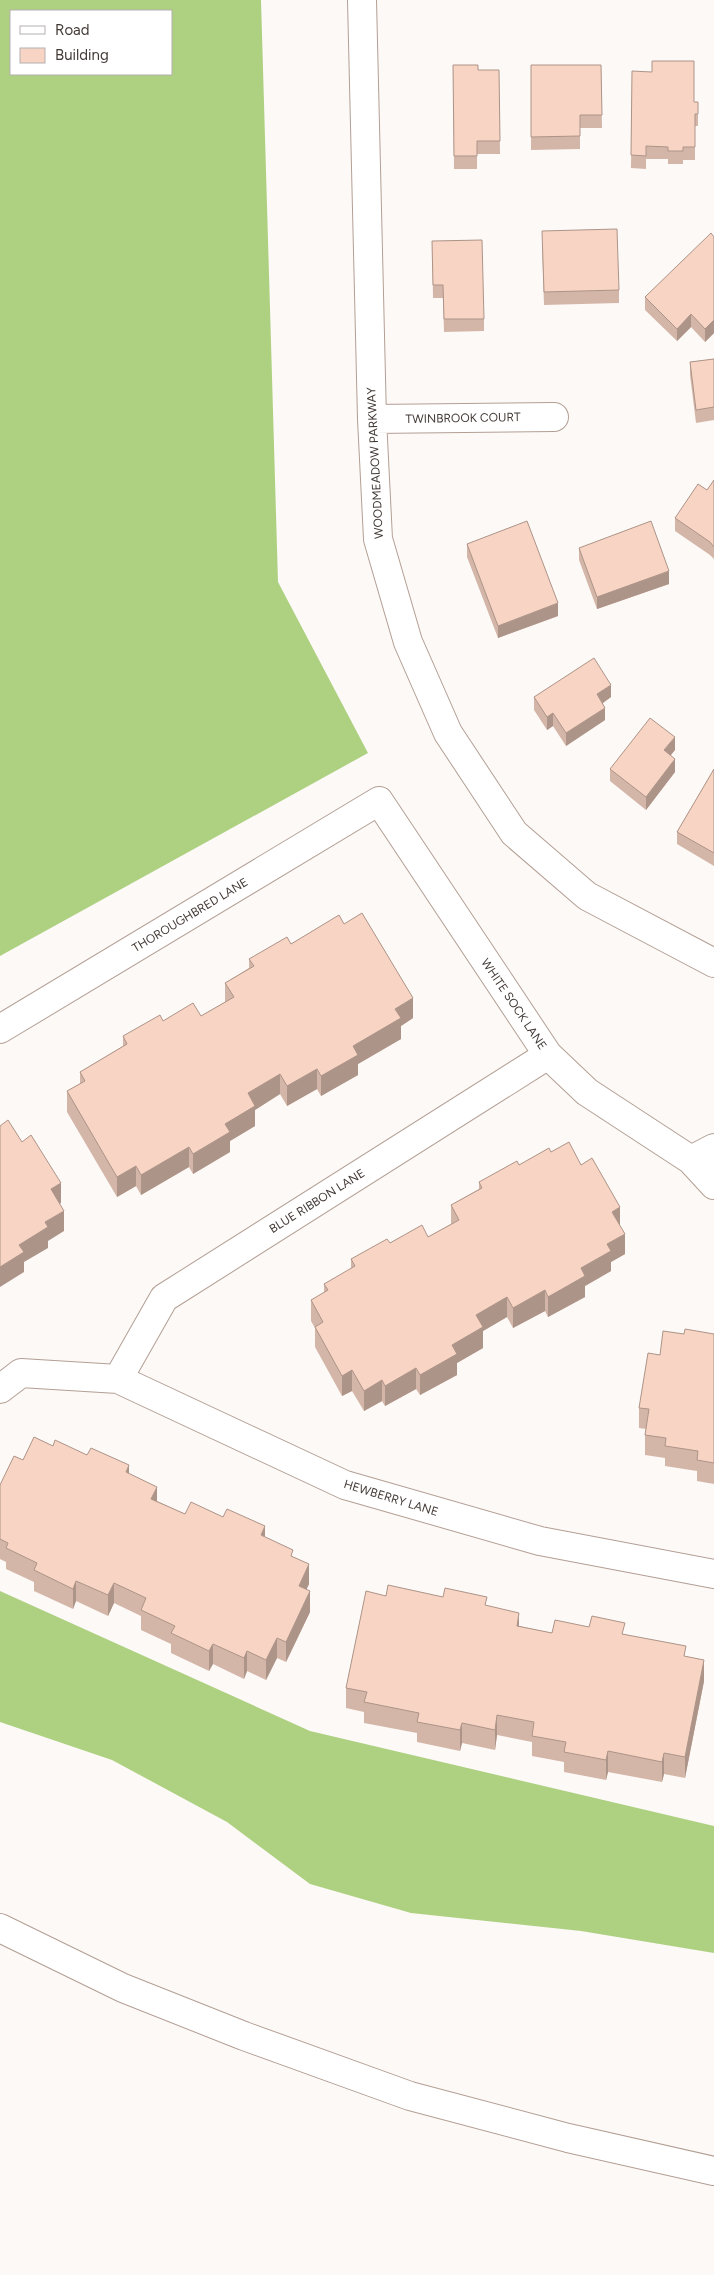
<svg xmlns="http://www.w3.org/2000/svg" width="714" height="2275" viewBox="0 0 714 2275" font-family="Figtree,sans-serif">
<rect width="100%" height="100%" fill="#fdf9f7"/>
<!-- forest -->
<path fill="#aed181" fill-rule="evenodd" d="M 0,0 L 261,0 L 278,582 L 368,753 L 0,956 ZM 171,11 L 171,74 L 11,74 L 11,11 Z
M 0,1591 L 310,1731 L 714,1826 L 714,1953 L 581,1931 L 411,1913 L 310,1884 L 227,1822 L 112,1760 L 0,1722 Z"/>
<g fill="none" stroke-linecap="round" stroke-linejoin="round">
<defs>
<path id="street" d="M 362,0 L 372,419 L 378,539 L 408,642 L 448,733 L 514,833 L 587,896 L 714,963
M 372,419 L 554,417
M 0,1029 L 379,801 L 548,1055 L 587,1092 L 691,1160 L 714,1185
M 691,1160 L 714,1148
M 118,1379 L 164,1298 L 548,1055
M 0,1389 L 21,1373 L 118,1379 L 345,1485 L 540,1541 L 714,1574"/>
<path id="highway" d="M 0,1928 L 123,1988 L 244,2036 L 410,2096 L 568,2138 L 714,2171"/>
</defs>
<!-- street casing -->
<use href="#street" stroke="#b39f94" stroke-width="30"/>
<!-- highway casing -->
<use href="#highway" stroke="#b39f94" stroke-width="30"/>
<!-- street -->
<use href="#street" stroke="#fff" stroke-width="28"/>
<!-- highway -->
<use href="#highway" stroke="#fff" stroke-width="28"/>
</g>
<!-- wall -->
<path fill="#d4b6a8" d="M 453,65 L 478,70 L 499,70 L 500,154 L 477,154 L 477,169 L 454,169 Z
M 531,65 L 601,65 L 602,128 L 580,128 L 580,149 L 531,150 Z
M 632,71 L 694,102 L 698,102 L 698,126 L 695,126 L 695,160 L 683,160 L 683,164 L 668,164 L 668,159 L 646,159 L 646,169 L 631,168 Z
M 714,237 L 714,333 L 705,342 L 691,327 L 677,341 L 645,310 L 645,297 Z
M 432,241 L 484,319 L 484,331 L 444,332 L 443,298 L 433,298 Z
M 542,244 L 619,290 L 619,303 L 544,305 Z
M 714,359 L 714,420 L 696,423 L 690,375 L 690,362 Z
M 714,480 L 714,559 L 710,555 L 675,531 L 675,518 L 707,490 Z
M 467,544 L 558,616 L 498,638 L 467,557 Z
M 579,548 L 669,584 L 597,609 L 579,560 Z
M 534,697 L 611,697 L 603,703 L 605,720 L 566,746 L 553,726 L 547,730 L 534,710 Z
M 675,750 L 671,755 L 675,772 L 646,810 L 610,781 L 610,769 Z
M 714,769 L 714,866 L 677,844 L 677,832 Z
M 344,924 L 413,1018 L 401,1026 L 401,1039 L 358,1064 L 358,1075 L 321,1096 L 317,1089 L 287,1106 L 280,1094 L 255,1110 L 255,1126 L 230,1141 L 230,1152 L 193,1174 L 189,1167 L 141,1195 L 136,1186 L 117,1197 L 67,1112 L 67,1091 L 80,1084 L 80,1072 L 123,1046 L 123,1036 L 163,1021 L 201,1016 L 225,1002 L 225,983 L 249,968 L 249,959 Z
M 551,1152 L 581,1165 L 620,1226 L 625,1254 L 611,1262 L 611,1271 L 585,1286 L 585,1297 L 548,1317 L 545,1311 L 513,1328 L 507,1317 L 483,1331 L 483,1348 L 457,1363 L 457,1375 L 420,1395 L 416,1389 L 385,1406 L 382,1401 L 364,1411 L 352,1391 L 342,1396 L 315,1347 L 315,1328 L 311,1321 L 311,1300 L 324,1293 L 324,1284 L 351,1269 L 351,1259 L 390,1243 L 428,1237 L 451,1224 L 451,1205 L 479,1189 L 479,1182 Z
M 684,1334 L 714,1334 L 714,1484 L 697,1481 L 697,1471 L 665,1466 L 665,1458 L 645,1455 L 645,1435 L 646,1429 L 639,1428 L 639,1408 L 660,1355 Z
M 53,1446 L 129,1474 L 157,1501 L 185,1514 L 265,1537 L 293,1557 L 309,1584 L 306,1590 L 310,1612 L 286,1662 L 277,1658 L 266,1680 L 247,1671 L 244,1679 L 213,1664 L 209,1671 L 171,1653 L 171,1644 L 141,1630 L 141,1616 L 114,1603 L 108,1616 L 76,1601 L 73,1609 L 34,1591 L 34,1582 L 6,1569 L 6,1562 L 0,1559 L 0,1485 L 23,1460 Z
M 386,1596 L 487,1606 L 519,1626 L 552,1633 L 625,1634 L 686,1657 L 704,1681 L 685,1778 L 664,1774 L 662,1782 L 608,1772 L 606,1780 L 564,1772 L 564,1762 L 532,1756 L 532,1742 L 497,1735 L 495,1750 L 462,1743 L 460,1751 L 417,1742 L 417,1733 L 364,1723 L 364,1712 L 346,1708 L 346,1688 Z"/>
<!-- shaded-wall -->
<path fill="#ad9488" d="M 691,314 L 691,327 L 677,341 L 677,329 Z
M 714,320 L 714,333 L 705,342 L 705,329 Z
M 669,571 L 669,584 L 597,609 L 597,597 Z
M 558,603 L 558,616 L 498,638 L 498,626 Z
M 611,685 L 611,697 L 597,707 L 597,694 Z
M 605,708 L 605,720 L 566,746 L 566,733 Z
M 553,713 L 553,726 L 547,730 L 547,717 Z
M 675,737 L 675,750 L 664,763 L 664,750 Z
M 675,759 L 675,772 L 646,810 L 646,797 Z
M 413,998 L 413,1018 L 401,1026 L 401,1039 L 358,1064 L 358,1075 L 321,1096 L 321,1076 L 395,1009 Z
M 317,1069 L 317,1089 L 287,1106 L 287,1086 Z
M 280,1074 L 280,1094 L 255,1110 L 255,1126 L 230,1141 L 230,1152 L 193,1174 L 193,1154 L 225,1124 L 248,1093 Z
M 189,1147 L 189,1167 L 141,1195 L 141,1175 Z
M 136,1166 L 136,1186 L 117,1197 L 117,1177 Z
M 61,1183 L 61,1203 L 51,1209 L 51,1189 Z
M 620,1207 L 620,1227 L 612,1212 Z
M 64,1211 L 64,1231 L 48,1241 L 48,1248 L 24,1262 L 24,1272 L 0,1287 L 0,1267 L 19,1245 L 45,1222 Z
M 625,1234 L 625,1254 L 611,1262 L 611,1271 L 585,1286 L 585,1297 L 548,1317 L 548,1297 L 607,1244 Z
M 545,1290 L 545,1311 L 513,1328 L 513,1308 Z
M 507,1297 L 507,1317 L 483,1331 L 483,1348 L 457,1363 L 457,1375 L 420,1395 L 420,1375 L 452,1345 L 476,1315 Z
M 416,1368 L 416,1389 L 385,1406 L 385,1386 Z
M 352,1370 L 352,1391 L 342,1396 L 342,1376 Z
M 382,1380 L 382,1401 L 364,1411 L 364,1391 Z
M 129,1465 L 129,1485 L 126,1472 Z
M 157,1487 L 157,1508 L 151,1499 Z
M 265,1526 L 265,1546 L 261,1535 Z
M 309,1564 L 309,1584 L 299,1606 L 299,1586 Z
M 76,1581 L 76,1601 L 73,1609 L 73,1589 Z
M 114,1583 L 114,1603 L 108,1616 L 108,1595 Z
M 310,1591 L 310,1612 L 286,1662 L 286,1642 Z
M 519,1613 L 519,1633 L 517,1626 Z
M 277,1638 L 277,1658 L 266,1680 L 266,1660 Z
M 213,1644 L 213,1664 L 209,1671 L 209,1651 Z
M 247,1651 L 247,1671 L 244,1679 L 244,1658 Z
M 704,1660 L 704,1681 L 685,1778 L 685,1757 Z
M 497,1715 L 497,1735 L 495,1750 L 495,1730 Z
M 462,1723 L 462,1743 L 460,1751 L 460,1730 Z
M 608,1751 L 608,1772 L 606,1780 L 606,1760 Z
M 664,1753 L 664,1774 L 662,1782 L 662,1762 Z"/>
<!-- building -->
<path fill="#f7d4c3" stroke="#ad9488" d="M 652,61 L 694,61 L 694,102 L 698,102 L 698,114 L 695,114 L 695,147 L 683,147 L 683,151 L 668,151 L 668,147 L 646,146 L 646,156 L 631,155 L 632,71 L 652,72 Z
M 453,65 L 478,65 L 478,70 L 499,70 L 500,141 L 477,141 L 477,156 L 454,156 Z
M 531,65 L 601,65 L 602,115 L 580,115 L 580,136 L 531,137 Z
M 617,229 L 619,290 L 544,292 L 542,231 Z
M 711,233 L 714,237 L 714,320 L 705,329 L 691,314 L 677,329 L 645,297 Z
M 482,240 L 484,319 L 444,319 L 443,285 L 433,285 L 432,241 Z
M 714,359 L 714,407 L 696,410 L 690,362 Z
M 714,480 L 714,547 L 710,542 L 675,518 L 698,484 L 707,490 Z
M 527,521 L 558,603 L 498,626 L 467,544 Z
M 651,521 L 669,571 L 597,597 L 579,548 Z
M 594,658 L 611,685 L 597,694 L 605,708 L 566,733 L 553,713 L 547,717 L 534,697 Z
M 650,718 L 675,737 L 664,750 L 675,759 L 646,797 L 610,769 Z
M 714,769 L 714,853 L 677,832 Z
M 362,913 L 413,998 L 395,1009 L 401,1018 L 353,1046 L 358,1055 L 321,1076 L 317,1069 L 287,1086 L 280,1074 L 248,1093 L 255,1106 L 225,1124 L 230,1132 L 193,1154 L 189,1147 L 141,1175 L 136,1166 L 117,1177 L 67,1091 L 85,1081 L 80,1072 L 127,1044 L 123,1036 L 160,1015 L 163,1021 L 193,1003 L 201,1016 L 234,997 L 225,983 L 254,966 L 249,959 L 287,937 L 291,944 L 339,915 L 344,924 Z
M 8,1120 L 22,1142 L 31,1135 L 61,1183 L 51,1189 L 64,1211 L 45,1222 L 48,1227 L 19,1245 L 24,1252 L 0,1267 L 0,1126 Z
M 569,1142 L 581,1165 L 592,1158 L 620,1207 L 612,1212 L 625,1234 L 607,1244 L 611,1251 L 581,1268 L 585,1276 L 548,1297 L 545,1290 L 513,1308 L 507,1297 L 476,1315 L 483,1327 L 452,1345 L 457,1354 L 420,1375 L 416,1368 L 385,1386 L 382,1380 L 364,1391 L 352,1370 L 342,1376 L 315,1327 L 323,1322 L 311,1300 L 328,1290 L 324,1284 L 355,1266 L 351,1259 L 387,1239 L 390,1243 L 422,1225 L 428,1237 L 459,1220 L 451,1205 L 482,1188 L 479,1182 L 517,1161 L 519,1165 L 549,1148 L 551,1152 Z
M 685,1329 L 714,1334 L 714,1463 L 697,1460 L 698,1451 L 665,1446 L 666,1438 L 645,1435 L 649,1409 L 639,1408 L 648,1353 L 660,1355 L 663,1331 L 684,1334 Z
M 34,1437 L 53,1446 L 55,1440 L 87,1455 L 91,1448 L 129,1465 L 126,1472 L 157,1487 L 151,1499 L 185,1514 L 191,1502 L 223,1517 L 227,1509 L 265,1526 L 261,1535 L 293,1550 L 291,1556 L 309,1564 L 299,1586 L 310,1591 L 286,1642 L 277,1638 L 266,1660 L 247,1651 L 244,1658 L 213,1644 L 209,1651 L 171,1633 L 175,1626 L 141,1610 L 146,1598 L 114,1583 L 108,1595 L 76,1581 L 73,1589 L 34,1570 L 37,1563 L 6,1548 L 8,1543 L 0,1539 L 0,1485 L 14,1456 L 23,1460 Z
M 388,1585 L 443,1597 L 445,1588 L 487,1597 L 485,1605 L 519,1613 L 517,1626 L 552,1633 L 555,1620 L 589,1627 L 592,1616 L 625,1623 L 622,1634 L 686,1646 L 684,1656 L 704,1660 L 685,1757 L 664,1753 L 662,1762 L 608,1751 L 606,1760 L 564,1752 L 566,1742 L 532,1736 L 534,1722 L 497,1715 L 495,1730 L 462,1723 L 460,1730 L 417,1722 L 419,1713 L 364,1702 L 367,1692 L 346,1688 L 366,1591 L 386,1596 Z"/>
<g text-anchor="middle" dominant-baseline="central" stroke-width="5" stroke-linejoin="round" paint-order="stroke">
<!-- street labels -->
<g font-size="12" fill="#433a36" stroke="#fff">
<text transform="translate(463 418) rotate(-1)">TWINBROOK COURT</text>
<text transform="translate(375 463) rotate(-93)">WOODMEADOW PARKWAY</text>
<text transform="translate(190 915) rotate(-31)">THOROUGHBRED LANE</text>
<text transform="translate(514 1004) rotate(56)">WHITE SOCK LANE</text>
<text transform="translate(317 1201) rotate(-32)">BLUE RIBBON LANE</text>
<text transform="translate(391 1498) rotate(17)">HEWBERRY LANE</text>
</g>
</g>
<!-- legend -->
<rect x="10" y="10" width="162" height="65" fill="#ffffff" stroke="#b4b0af"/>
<rect x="20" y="26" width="25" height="8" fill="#ffffff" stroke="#b4b0af"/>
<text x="55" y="35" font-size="15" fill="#433a36">Road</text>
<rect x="20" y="48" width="25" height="15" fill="#f7d4c3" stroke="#b4b0af"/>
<text x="55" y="60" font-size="15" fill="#433a36">Building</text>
</svg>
